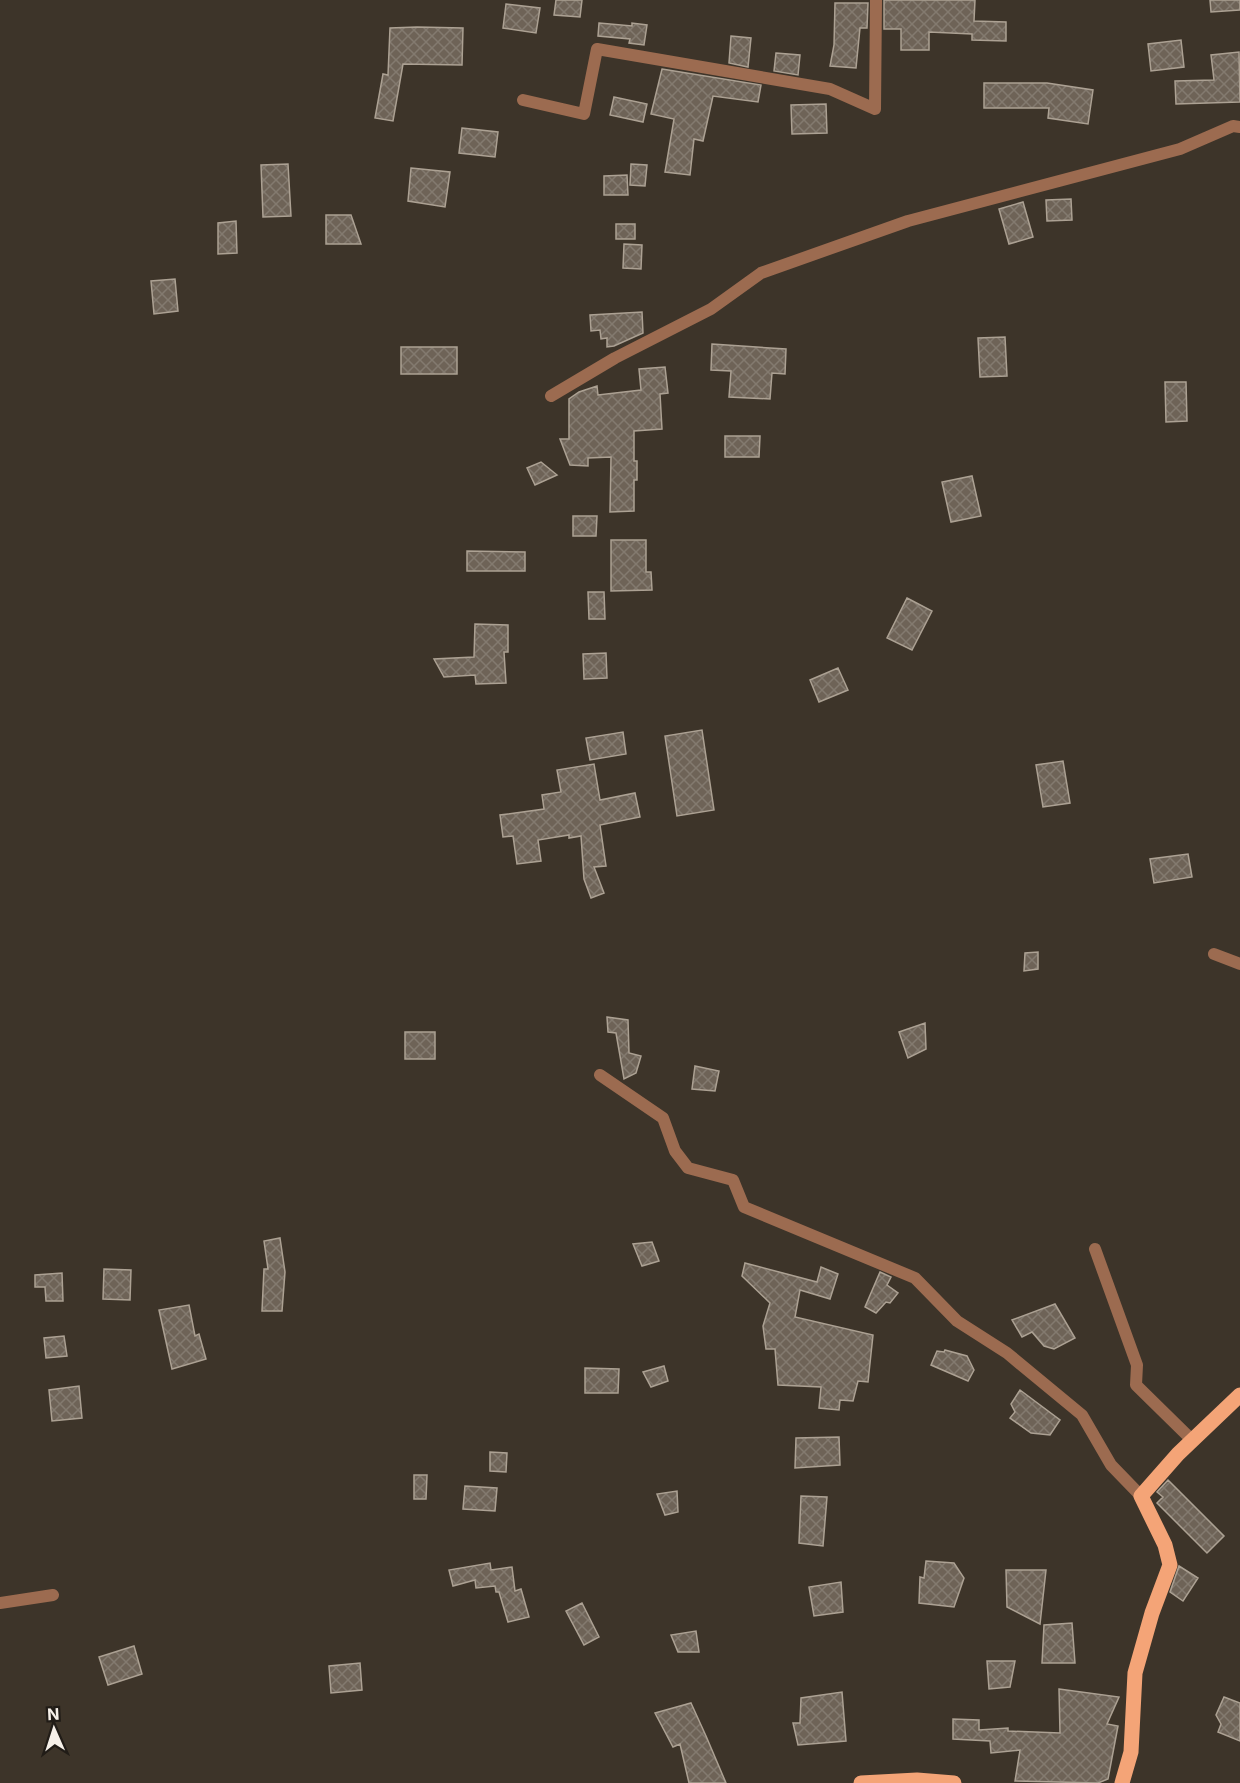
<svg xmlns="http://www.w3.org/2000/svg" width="1240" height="1783" viewBox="0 0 1240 1783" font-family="Inter,sans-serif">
<defs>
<pattern id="building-cross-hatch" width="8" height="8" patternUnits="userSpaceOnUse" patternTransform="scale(1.5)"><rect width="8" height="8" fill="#6e6357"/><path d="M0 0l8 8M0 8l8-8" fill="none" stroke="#837a6f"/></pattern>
</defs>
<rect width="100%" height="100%" fill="#3d3429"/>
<!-- building -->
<path fill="url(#building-cross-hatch)" stroke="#aca193" stroke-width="1.5" d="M 556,0 L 582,0 L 580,17 L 554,15 Z
M 884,0 L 975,0 L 974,21 L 1006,22 L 1006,41 L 972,40 L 972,34 L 929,32 L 929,50 L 901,50 L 901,29 L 884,29 Z
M 1210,0 L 1240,0 L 1240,10 L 1211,12 Z
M 835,3 L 868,3 L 867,28 L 860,28 L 856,68 L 830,66 L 834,45 Z
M 506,4 L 540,8 L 536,33 L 503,28 Z
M 599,23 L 632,26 L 632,23 L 647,25 L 644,45 L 629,43 L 630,39 L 598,36 Z
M 417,27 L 463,28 L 462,65 L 403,64 L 393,121 L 375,118 L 383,74 L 388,75 L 390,28 Z
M 731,36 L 751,38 L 748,67 L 729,63 Z
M 1181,40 L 1184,67 L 1151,71 L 1148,44 Z
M 1239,52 L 1240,102 L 1176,104 L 1175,81 L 1214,80 L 1211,55 Z
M 776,53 L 800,55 L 798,75 L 774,71 Z
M 662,69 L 761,85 L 758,102 L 713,96 L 703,141 L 694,139 L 690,175 L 665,172 L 674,119 L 651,114 Z
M 984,83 L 1047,83 L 1093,90 L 1088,124 L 1048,118 L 1049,108 L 984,108 Z
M 614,97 L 647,104 L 643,122 L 610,115 Z
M 826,104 L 827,133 L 792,134 L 791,105 Z
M 462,128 L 498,132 L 495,157 L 459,153 Z
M 288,164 L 291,216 L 263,217 L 261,165 Z
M 631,164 L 647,165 L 645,186 L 630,185 Z
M 411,168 L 450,172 L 445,207 L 408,201 Z
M 627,175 L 628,195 L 604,195 L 604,176 Z
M 1071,199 L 1072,220 L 1047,221 L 1046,200 Z
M 1023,202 L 1033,237 L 1009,244 L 999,209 Z
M 326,215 L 351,215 L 361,244 L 326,244 Z
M 236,221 L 237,253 L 218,254 L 218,223 Z
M 616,224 L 635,224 L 635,239 L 616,239 Z
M 624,244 L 642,245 L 641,269 L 623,268 Z
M 175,279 L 178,311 L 154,314 L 151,281 Z
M 642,312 L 643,333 L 614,346 L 607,347 L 607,338 L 601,339 L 600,330 L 591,331 L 590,315 Z
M 1005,337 L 1007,376 L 980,377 L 978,338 Z
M 712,344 L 786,349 L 785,374 L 772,373 L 770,399 L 729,397 L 731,371 L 711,370 Z
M 401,347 L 457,347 L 457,374 L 401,374 Z
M 665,367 L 668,393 L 660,394 L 662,429 L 634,431 L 634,461 L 637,461 L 637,480 L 634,480 L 634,511 L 610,512 L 611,457 L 588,458 L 588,466 L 570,465 L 560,439 L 569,439 L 569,399 L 579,392 L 597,386 L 598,395 L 641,390 L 639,369 Z
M 1165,382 L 1186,382 L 1187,421 L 1166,422 Z
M 725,436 L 760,436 L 759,457 L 725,457 Z
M 541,462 L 557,475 L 535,485 L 527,468 Z
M 972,476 L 981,516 L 951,522 L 942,482 Z
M 573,516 L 597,516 L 596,536 L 573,536 Z
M 611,540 L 646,540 L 646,572 L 651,572 L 652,590 L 611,591 Z
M 467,551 L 525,552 L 525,571 L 467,571 Z
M 588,592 L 604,592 L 605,619 L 589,619 Z
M 907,598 L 932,611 L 912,650 L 887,638 Z
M 475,624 L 508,625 L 508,652 L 504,652 L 506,683 L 476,684 L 475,675 L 444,677 L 434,659 L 474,657 Z
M 606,653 L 607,678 L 584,679 L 583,654 Z
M 838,668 L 848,690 L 819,702 L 810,680 Z
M 702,730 L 714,810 L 677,816 L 665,736 Z
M 623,732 L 626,754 L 590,760 L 586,738 Z
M 1063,761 L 1070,803 L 1043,807 L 1036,765 Z
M 594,764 L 600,800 L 635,793 L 640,817 L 600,825 L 606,866 L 594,867 L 604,893 L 591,898 L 584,879 L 581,836 L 569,838 L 569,835 L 538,840 L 541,861 L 517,864 L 513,836 L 503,837 L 500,815 L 544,809 L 542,795 L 561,792 L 557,770 Z
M 1188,854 L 1192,877 L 1154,883 L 1150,859 Z
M 1038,952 L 1038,969 L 1024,971 L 1025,953 Z
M 607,1017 L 628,1020 L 629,1053 L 641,1056 L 636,1073 L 624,1079 L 616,1033 L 608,1032 Z
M 925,1023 L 926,1049 L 908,1058 L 899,1032 Z
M 405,1032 L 435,1032 L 435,1059 L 405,1059 Z
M 695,1066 L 719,1071 L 715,1091 L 692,1089 Z
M 280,1238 L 285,1272 L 282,1311 L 262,1311 L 264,1269 L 268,1269 L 264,1241 Z
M 652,1242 L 659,1261 L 642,1266 L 633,1244 Z
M 745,1263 L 817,1282 L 821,1267 L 838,1274 L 830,1299 L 800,1290 L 795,1317 L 873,1335 L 868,1382 L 858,1381 L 853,1401 L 840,1400 L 839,1410 L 819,1408 L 821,1387 L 778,1385 L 775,1349 L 766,1349 L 763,1326 L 770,1303 L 742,1276 Z
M 104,1269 L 131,1270 L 130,1300 L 103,1299 Z
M 880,1272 L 891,1277 L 887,1285 L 898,1293 L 890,1303 L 886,1302 L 876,1313 L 865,1307 Z
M 62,1273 L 63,1301 L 46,1301 L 45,1287 L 35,1287 L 35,1275 Z
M 1055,1304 L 1075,1338 L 1054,1349 L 1044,1346 L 1032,1332 L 1022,1337 L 1012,1320 Z
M 189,1305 L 195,1336 L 199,1334 L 206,1359 L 172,1369 L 159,1310 Z
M 64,1336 L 67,1356 L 46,1358 L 44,1338 Z
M 945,1350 L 967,1356 L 974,1370 L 968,1381 L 931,1365 L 937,1351 L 944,1352 Z
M 664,1366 L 668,1381 L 651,1387 L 643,1372 Z
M 585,1368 L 619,1369 L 618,1393 L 585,1393 Z
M 79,1386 L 82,1418 L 52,1421 L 49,1390 Z
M 1020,1390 L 1060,1420 L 1050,1435 L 1031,1433 L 1010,1418 L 1015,1412 L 1011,1404 Z
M 839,1437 L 840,1465 L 795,1468 L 796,1438 Z
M 490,1452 L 507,1453 L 506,1472 L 490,1471 Z
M 414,1475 L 427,1475 L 426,1499 L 414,1499 Z
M 1168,1480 L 1224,1536 L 1207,1553 L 1157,1503 L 1163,1497 L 1157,1492 Z
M 465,1486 L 497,1488 L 495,1511 L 463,1509 Z
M 677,1491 L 678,1512 L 665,1515 L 657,1494 Z
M 801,1496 L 827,1497 L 823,1546 L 799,1543 Z
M 926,1561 L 954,1563 L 964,1578 L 954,1607 L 919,1603 L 920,1577 L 924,1578 Z
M 490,1563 L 491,1570 L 512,1567 L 515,1591 L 521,1589 L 529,1617 L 508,1622 L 499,1592 L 496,1592 L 495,1586 L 476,1588 L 475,1580 L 453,1586 L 449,1570 Z
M 1179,1566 L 1198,1578 L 1183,1601 L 1170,1592 Z
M 1006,1570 L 1046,1570 L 1040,1624 L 1007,1607 Z
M 841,1582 L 843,1612 L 814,1616 L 809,1587 Z
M 582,1603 L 599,1637 L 584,1645 L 566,1611 Z
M 1072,1623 L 1075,1663 L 1042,1663 L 1044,1625 Z
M 696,1631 L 699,1652 L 678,1652 L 671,1635 Z
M 134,1646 L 142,1674 L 108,1685 L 99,1657 Z
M 987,1661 L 1015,1661 L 1010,1687 L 989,1689 Z
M 360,1663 L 362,1690 L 331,1693 L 329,1666 Z
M 1059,1689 L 1119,1697 L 1107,1724 L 1118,1726 L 1108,1779 L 1098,1783 L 1015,1781 L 1020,1750 L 991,1753 L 990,1741 L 953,1739 L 953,1719 L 979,1720 L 979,1730 L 1008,1728 L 1008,1731 L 1060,1733 Z
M 842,1692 L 846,1741 L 798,1745 L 793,1723 L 800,1723 L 801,1698 Z
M 1224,1697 L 1240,1703 L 1240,1741 L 1218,1732 L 1221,1724 L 1216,1715 Z
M 691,1703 L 706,1736 L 726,1783 L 689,1783 L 680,1744 L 673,1747 L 655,1713 Z"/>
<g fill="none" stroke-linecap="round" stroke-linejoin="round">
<!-- minor -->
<path stroke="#9c6b50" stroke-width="12" d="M 523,100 L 584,114 L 597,49 L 830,89 L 875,109 L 876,0
M 551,396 L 615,358 L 711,309 L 761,273 L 908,221 L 1180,149 L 1233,126 L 1240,127
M 1214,954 L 1240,964
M 600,1075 L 663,1118 L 675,1151 L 688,1168 L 733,1180 L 744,1207 L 915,1278 L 957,1321 L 1007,1353 L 1082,1415 L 1111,1465 L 1141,1496
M 1095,1249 L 1137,1365 L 1136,1385 L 1192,1440
M 0,1603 L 53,1595"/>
<!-- primary -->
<path stroke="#f4a477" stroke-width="15" d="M 861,1783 L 917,1780 L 954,1783
M 1122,1783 L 1131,1752 L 1135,1673 L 1152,1613 L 1170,1565 L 1165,1545 L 1141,1496 L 1178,1454 L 1240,1395"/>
</g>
<!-- north arrow -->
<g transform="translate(54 1729) rotate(357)" stroke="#211c17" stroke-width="4.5" paint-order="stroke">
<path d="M0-4.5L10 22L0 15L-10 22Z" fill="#f6f0e9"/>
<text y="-9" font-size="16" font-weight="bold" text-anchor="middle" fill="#f6f0e9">N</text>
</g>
</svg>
